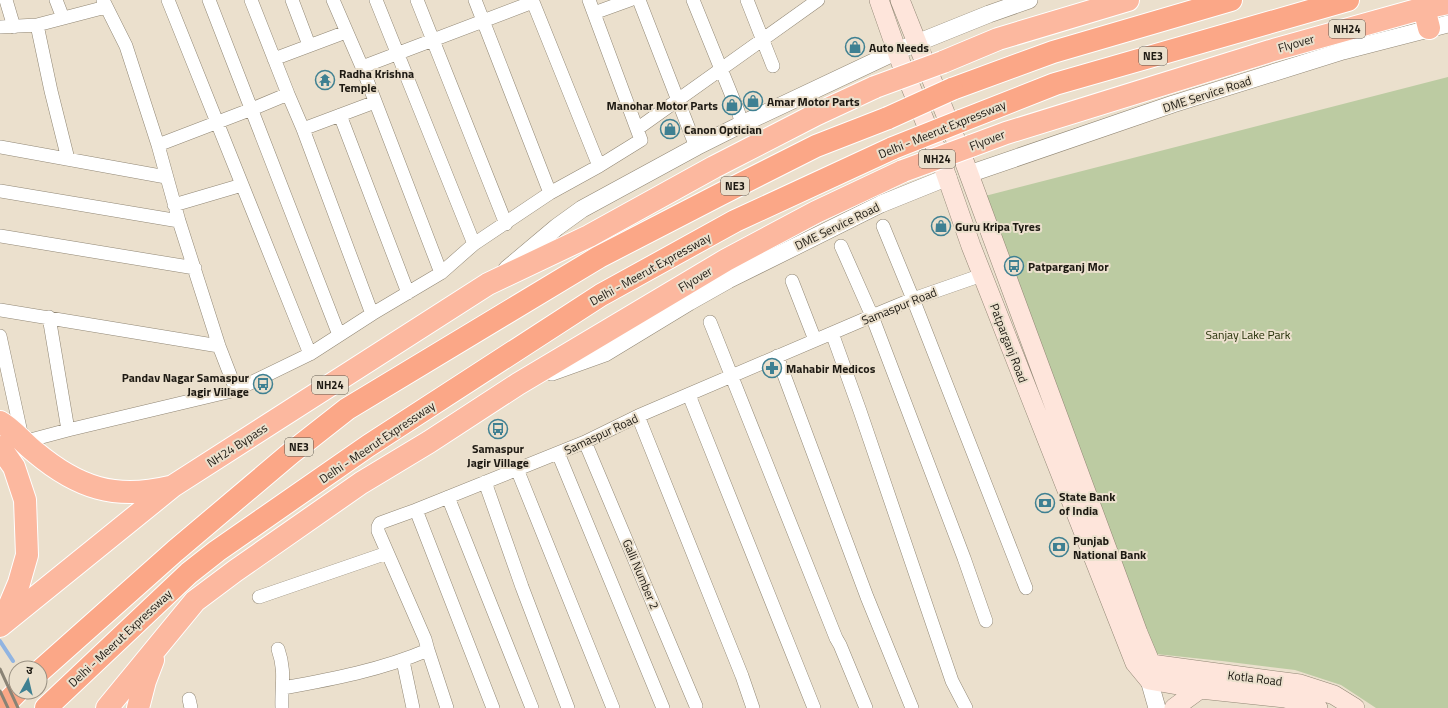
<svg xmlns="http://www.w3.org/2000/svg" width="1448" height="708" viewBox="0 0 1448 708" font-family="'Titillium Web','Noto Sans Devanagari',sans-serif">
<rect width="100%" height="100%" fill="#ebe0cd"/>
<!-- park -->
<path fill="#bccba2" d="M 1448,77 L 1448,708 L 1376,708 L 1341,685 L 1295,670 L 1222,661 L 1156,654 L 985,196 Z"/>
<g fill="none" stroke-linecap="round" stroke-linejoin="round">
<!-- stream -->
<path stroke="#91b4e1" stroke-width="4" d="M 0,641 L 13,661"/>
<defs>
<path id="minor" d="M 6,0 L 14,27
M 56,0 L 63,18
M 103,0 L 126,46 L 158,145 L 179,221 L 219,346 L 236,390
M 168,0 L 310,354
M 209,0 L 339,335
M 251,0 L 288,94 L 303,129 L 372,314
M 292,0 L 309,45
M 333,0 L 362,67 L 441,273
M 376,0 L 474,244
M 417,0 L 506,224
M 475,0 L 550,193
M 639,0 L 696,147
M 693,0 L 738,111 L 742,124
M 747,0 L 773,66
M 594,13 L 630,0
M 37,25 L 51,91 L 68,159
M 0,27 L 37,25 L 106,7
M 274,59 L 346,32
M 362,67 L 533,2 L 599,166
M 340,115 L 408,293
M 303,129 L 375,102
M 637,129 L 818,0
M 158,145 L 252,109 L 288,94
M 0,147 L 166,177
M 0,191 L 179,221
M 174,205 L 242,185
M 883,226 L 913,299 L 1026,588
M 0,236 L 195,268
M 841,246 L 872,316 L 964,558 L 986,621
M 792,281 L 815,340
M 0,310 L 219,346
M 49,317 L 68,430
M 710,322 L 836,638 L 840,645 L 866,708
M 832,333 L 860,411 L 952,681 L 966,708
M 0,336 L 23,442 L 68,430 L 236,390 L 310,354 L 372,314 L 441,273 L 474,244 L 550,193 L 599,166 L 641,140 L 589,0
M 777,356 L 867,597 L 912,708
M 689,395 L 814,708
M 638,416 L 742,676 L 753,708
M 585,442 L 696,706
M 558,453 L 663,708
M 517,469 L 613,708
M 485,482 L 522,587 L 568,708
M 448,497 L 532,708
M 259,597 L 387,553
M 278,649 C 286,672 281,685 282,708
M 428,650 L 447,708
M 403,661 L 413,708
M 283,688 C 333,679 381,670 428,650 L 425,639 L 378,531 L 378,527 L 380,523 L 416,510
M 189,699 L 191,708
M 493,708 L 416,510 L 585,442 L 638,416 L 872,316 L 913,299 L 982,275"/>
<path id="tertiary" d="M 969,174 L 1173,104 L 1343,51 L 1448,24
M 507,269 L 557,227 L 582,209 L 696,147 L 742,124 L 897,51 L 989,14 L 1029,0
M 552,372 L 605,353 L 689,302 L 728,280 L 881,204 L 948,177
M 1150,667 L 1149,680 L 1157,708"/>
<path id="secondary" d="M 879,0 L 901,63 L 942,163 L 971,246 L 1135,663 L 1149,680 L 1200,689 L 1285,698 L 1304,703 L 1318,708
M 900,0 L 963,158 L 1138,633 L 1151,664 L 1300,684 L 1334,695 L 1355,708
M 1174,708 L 1200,689"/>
<path id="trunk" d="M 1424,8 L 1429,28
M 943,62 L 998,39 L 1128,0
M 971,146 L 1006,133 L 1270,51 L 1424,8 L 1448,3
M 0,422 C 13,429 23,443 35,452 C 78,488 115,500 170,487
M 0,447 L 14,467 L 25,500 L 27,555 L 19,583 L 3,621
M 0,626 L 173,486 L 488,284 L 589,236 L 714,167 L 817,114 L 875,87
M 107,708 L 195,601 L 235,571 L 361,483 L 429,442 L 518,384 L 726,260 L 816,212 L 903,171
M 138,708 L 145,681 L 153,660"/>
<path id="motorway" d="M 952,89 L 1053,52 L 1231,0
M 961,121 L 1055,84 L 1348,0
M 40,671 L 175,551 L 291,453 L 347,409 L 599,257 L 721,194 L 816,146 L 888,118
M 1,708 L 17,692
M 46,708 L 189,573 L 217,551 L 368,446 L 601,295 L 735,221 L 893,148"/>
</defs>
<!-- minor casing -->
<use href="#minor" stroke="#918775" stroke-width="14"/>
<!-- tertiary casing -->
<use href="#tertiary" stroke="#918775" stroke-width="18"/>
<!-- secondary casing -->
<use href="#secondary" stroke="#918775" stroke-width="20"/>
<!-- trunk casing -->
<use href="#trunk" stroke="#fff" stroke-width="24"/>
<!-- motorway casing -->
<use href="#motorway" stroke="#fff" stroke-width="24"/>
<!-- minor -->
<use href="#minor" stroke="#fff" stroke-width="13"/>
<!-- tertiary -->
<use href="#tertiary" stroke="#fff" stroke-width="17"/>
<!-- secondary -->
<use href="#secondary" stroke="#fee5db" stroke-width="19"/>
<!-- trunk -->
<use href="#trunk" stroke="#fcb89f" stroke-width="22"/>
<!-- motorway -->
<use href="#motorway" stroke="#fba787" stroke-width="22"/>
<!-- rail -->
<path stroke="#8a8375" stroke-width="3" d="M 0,669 L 18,708
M 0,691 L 8,708"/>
<defs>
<path id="trunk-bridge" d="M 875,87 L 943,62
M 903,171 L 971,146"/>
<path id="motorway-bridge" d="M 888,118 L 952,89
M 893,148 L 961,121"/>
</defs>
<!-- trunk-bridge casing -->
<use href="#trunk-bridge" stroke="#fff" stroke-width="24" stroke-linecap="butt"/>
<!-- motorway-bridge casing -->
<use href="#motorway-bridge" stroke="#fff" stroke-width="24" stroke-linecap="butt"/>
<!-- trunk-bridge -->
<use href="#trunk-bridge" stroke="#fcb89f" stroke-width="22"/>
<!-- motorway-bridge -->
<use href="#motorway-bridge" stroke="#fba787" stroke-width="22"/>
</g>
<!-- icons -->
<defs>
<symbol id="shop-ring" viewBox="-11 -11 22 22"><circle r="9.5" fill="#ebe0cd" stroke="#3f8092" stroke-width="1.5"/><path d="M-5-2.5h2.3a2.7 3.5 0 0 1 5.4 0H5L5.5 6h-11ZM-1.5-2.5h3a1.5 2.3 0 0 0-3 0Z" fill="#3f8092"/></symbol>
<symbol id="temple-ring" viewBox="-11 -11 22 22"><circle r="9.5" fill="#ebe0cd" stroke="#3f8092" stroke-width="1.5"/><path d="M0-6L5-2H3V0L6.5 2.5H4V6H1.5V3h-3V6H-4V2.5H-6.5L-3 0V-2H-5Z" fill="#3f8092"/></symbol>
<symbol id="bus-ring" viewBox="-11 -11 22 22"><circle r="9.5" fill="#ebe0cd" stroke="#3f8092" stroke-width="1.5"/><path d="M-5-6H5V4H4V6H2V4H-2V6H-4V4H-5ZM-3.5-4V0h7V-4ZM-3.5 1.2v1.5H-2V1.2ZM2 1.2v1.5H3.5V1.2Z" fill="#3f8092"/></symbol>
<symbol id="pharmacy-ring" viewBox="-11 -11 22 22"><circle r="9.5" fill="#ebe0cd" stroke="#3f8092" stroke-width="1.5"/><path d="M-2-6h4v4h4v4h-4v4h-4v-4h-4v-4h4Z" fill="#3f8092"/></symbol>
<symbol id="bank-ring" viewBox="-11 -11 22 22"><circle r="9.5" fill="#ebe0cd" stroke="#3f8092" stroke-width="1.5"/><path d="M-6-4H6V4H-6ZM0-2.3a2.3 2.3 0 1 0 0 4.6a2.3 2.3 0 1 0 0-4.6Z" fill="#3f8092"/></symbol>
</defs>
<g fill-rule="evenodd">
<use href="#shop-ring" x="844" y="36" width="22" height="22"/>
<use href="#temple-ring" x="314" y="69" width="22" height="22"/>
<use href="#shop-ring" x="742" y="90" width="22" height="22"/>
<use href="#shop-ring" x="721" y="94" width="22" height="22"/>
<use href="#shop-ring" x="659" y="118" width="22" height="22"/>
<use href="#shop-ring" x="930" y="215" width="22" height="22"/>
<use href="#bus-ring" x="1003" y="255" width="22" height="22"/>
<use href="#pharmacy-ring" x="761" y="357" width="22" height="22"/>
<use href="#bus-ring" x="252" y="373" width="22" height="22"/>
<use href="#bus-ring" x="487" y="418" width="22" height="22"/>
<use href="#bank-ring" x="1034" y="492" width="22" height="22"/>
<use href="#bank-ring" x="1048" y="536" width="22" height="22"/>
</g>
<g text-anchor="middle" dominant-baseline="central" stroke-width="4" stroke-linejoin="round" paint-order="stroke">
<!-- shield labels -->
<g fill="#ebe0cd" stroke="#5b554a" stroke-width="1">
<rect x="1329" y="20" width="36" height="18" rx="3"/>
<rect x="1139" y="47" width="28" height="18" rx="3"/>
<rect x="919" y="150" width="36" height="18" rx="3"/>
<rect x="721" y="177" width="28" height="18" rx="3"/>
<rect x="312" y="376" width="36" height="18" rx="3"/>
<rect x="285" y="438" width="28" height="18" rx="3"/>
</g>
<g font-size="11" font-weight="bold" fill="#1d1912">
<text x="1347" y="29">NH24</text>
<text x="1153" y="56">NE3</text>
<text x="937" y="159">NH24</text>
<text x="735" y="186">NE3</text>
<text x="330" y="385">NH24</text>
<text x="299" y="447">NE3</text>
</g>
<!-- street labels -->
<g font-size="12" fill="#1d1912" stroke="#ebe0cd">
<text transform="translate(1296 43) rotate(-16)">Flyover</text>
<text transform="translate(1207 94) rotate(-18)">DME Service Road</text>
<text transform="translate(942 129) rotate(-22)">Delhi - Meerut Expressway</text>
<text transform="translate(987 140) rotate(-21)">Flyover</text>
<text transform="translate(837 226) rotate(-26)">DME Service Road</text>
<text transform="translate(650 269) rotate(-29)">Delhi - Meerut Expressway</text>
<text transform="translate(695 279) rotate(-31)">Flyover</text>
<text transform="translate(899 306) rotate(-22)">Samaspur Road</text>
<text transform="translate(1009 343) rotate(69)">Patparganj Road</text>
<text transform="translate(601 434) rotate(-25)">Samaspur Road</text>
<text transform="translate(377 442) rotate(-34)">Delhi - Meerut Expressway</text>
<text transform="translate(237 445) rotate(-33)">NH24 Bypass</text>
<text transform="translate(641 574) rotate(67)">Galli Number 2</text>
<text transform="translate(120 638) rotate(-43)">Delhi - Meerut Expressway</text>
<text transform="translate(1255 678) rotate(7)">Kotla Road</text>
</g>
<!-- poi labels -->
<g font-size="12" font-weight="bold" fill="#1d1912" stroke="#ebe0cd" text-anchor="start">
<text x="869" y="47">Auto Needs</text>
<text x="339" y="73">Radha Krishna<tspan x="339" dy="14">Temple</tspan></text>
<text x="767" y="101">Amar Motor Parts</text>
<text x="718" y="105" text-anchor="end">Manohar Motor Parts</text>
<text x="684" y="129">Canon Optician</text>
<text x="955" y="226">Guru Kripa Tyres</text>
<text x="1028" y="266">Patparganj Mor</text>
<text x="786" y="368">Mahabir Medicos</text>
<text x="249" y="377" text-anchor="end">Pandav Nagar Samaspur<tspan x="249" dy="14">Jagir Village</tspan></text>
<text x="498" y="448" text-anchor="middle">Samaspur<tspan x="498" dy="14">Jagir Village</tspan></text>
<text x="1059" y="496">State Bank<tspan x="1059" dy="14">of India</tspan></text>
<text x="1073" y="540">Punjab<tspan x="1073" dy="14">National Bank</tspan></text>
</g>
<!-- park labels -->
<g font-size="12" fill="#263108" stroke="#ebe0cd">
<text x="1248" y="334">Sanjay Lake Park</text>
</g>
</g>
<!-- north arrow -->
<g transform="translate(28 680) rotate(8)"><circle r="19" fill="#ebe0cd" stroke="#999082"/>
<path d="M0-3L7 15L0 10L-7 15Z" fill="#3f8092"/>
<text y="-6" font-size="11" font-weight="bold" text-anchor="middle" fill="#1d1912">उ</text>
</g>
</svg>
